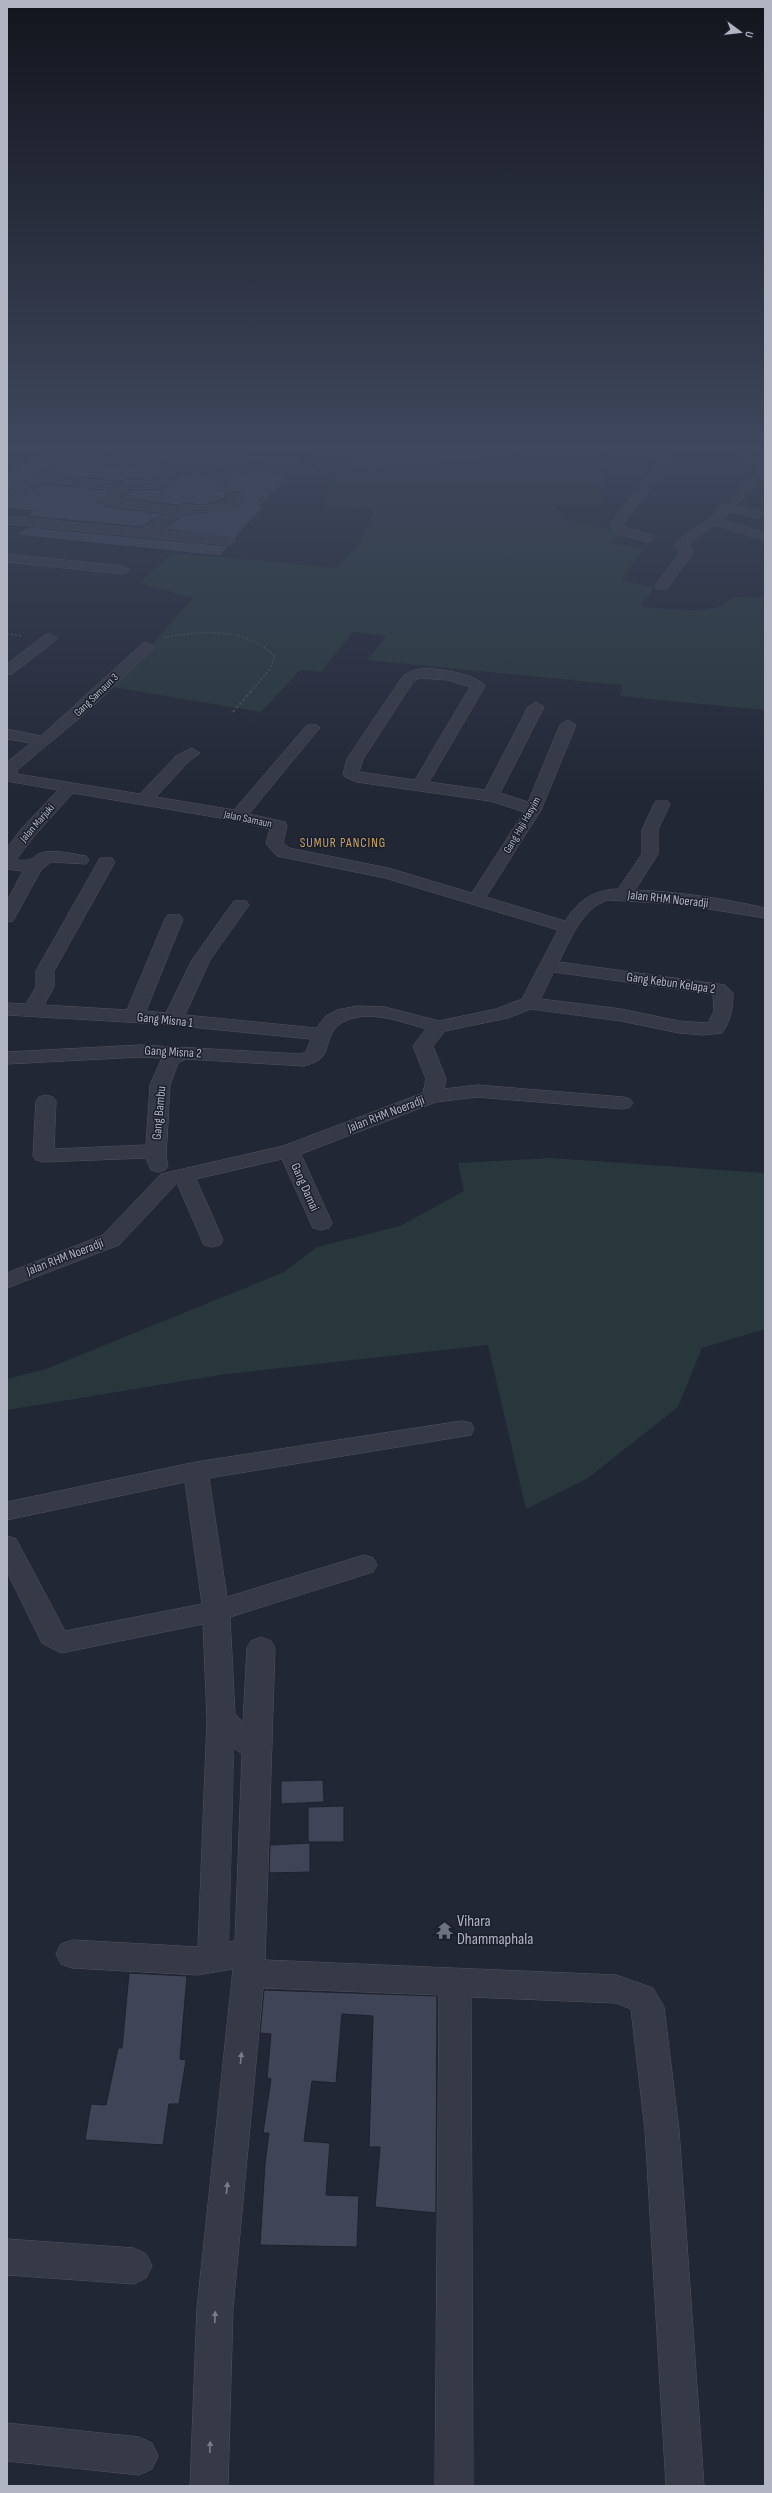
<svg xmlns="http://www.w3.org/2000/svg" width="772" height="2493" viewBox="0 0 772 2493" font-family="'Sofia Sans Condensed',sans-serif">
<rect width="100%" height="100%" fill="#222735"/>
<!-- green -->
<path fill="#28373b" d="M 164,449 L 527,449 L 528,451 L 609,453 L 600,506 L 554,505 L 564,519 L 621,532 L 609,543 L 644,549 L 621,580 L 654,587 L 641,607 L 696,611 L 719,607 L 733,597 L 765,598 L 765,710 L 620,696 L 622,685 L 367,660 L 386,636 L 353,632 L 321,672 L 300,670 L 261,712 L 113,687 L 193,598 L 139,583 L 173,553 L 338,568 L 361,541 L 374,510 L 324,507 L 330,488 L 330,456 Z
M 551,1158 L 765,1173 L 765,1329 L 702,1348 L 678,1407 L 588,1478 L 526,1509 L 488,1345 L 226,1374 L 7,1410 L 7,1379 L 46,1369 L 284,1272 L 317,1247 L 400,1226 L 464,1191 L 458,1163 Z"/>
<!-- building -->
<path fill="#3f4456" stroke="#1d212d" d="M 118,449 L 239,454 L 304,460 L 300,464 L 252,460 L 225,468 L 105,455 L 107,453 L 114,454 Z
M 48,450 L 73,453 L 73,462 L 164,471 L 154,480 L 127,478 L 120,481 L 58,475 L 61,471 L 53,466 L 7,491 L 7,473 Z
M 252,472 L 290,474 L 260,506 L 264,506 L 235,538 L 161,529 L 184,515 L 230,509 L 243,498 L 240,492 L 232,492 L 221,500 L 204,505 L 185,503 L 178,505 L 121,498 L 130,490 L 163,490 L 181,474 L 216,477 L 211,486 L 218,491 L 223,490 L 232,477 Z
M 44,484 L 110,491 L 102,502 L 105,506 L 163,514 L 141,527 L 27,516 L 33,511 L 7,508 L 7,503 Z
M 27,527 L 228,546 L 220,556 L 16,535 Z
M 323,1780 L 324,1802 L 281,1804 L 281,1781 Z
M 344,1806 L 344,1842 L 308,1842 L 308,1807 Z
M 310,1843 L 310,1872 L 269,1873 L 270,1845 Z
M 129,1973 L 187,1976 L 180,2059 L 186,2060 L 179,2104 L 169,2104 L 163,2145 L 85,2140 L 91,2104 L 106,2105 L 118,2048 L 122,2048 Z
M 264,1990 L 437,1996 L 436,2213 L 375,2207 L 380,2147 L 369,2147 L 373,2016 L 342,2014 L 336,2083 L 312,2081 L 304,2141 L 330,2143 L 326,2195 L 359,2196 L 357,2247 L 260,2245 L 265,2164 L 269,2133 L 263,2133 L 271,2079 L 267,2078 L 271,2034 L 260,2033 Z"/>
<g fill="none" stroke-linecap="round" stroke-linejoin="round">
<defs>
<path id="minor" d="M 482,449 L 521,449 L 515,453 L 433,461 L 356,465 L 350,461 L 356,457 Z
M 603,449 L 666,455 L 672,459 L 623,524 L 626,527 L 651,535 L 652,538 L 651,541 L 646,542 L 616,533 L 610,524 L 658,461 L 613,456 Z
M 745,449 L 757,449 L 752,456 L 765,460 L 765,477 L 736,506 L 763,511 L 765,514 L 759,518 L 730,512 L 723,520 L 765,533 L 765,541 L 715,525 L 699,535 L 688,546 L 694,551 L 667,589 L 657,589 L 655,586 L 680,552 L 674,546 C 683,532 698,528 710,518 C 716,513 718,505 725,503 L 763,467 L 740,460 L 738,457 Z
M 77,454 L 225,470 L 252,462 L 310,466 L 316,470 L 310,474 L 252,470 L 231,476 L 222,489 L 218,490 L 212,486 L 218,476 L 180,472 L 162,489 L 129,488 L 118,499 L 178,507 L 185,504 C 200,508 221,507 232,494 L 240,494 L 242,497 C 228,518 205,508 184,514 C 175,517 165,525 157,530 L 234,538 L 235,541 L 229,545 L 7,524 L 7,516 L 141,529 L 168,513 L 105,505 L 103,502 L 113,490 L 44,482 L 7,502 L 7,493 L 54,467 L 60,471 L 55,476 L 120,483 L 127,480 L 155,482 L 167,470 L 73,461 L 73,455 Z
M 7,554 L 123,566 L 130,570 L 123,574 L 7,562 Z
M 50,634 L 57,638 L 55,641 L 12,674 L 7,675 L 7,664 L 45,635 Z
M 147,643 L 154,647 L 152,650 L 82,716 L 17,770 L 17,774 L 140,794 L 176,756 L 192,748 L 200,753 L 188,762 L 156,797 L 234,810 L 307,725 L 317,725 L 320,728 L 317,731 L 249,814 L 285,822 L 287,826 L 283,843 L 289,848 L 388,868 L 472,893 L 524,812 L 490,801 L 357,782 L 345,777 L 343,774 L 347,759 L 403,676 C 409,672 413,670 420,669 C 434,667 477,674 485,686 L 429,782 L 485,790 L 528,707 L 536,702 L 544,707 L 500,793 L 528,802 L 560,725 L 568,720 L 576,725 L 541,810 L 486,897 L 565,921 C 578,901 593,890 618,889 L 642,854 L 642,830 L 654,804 L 656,801 L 668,801 L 670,804 L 658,830 L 658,854 L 635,890 C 679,892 722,898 765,908 L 765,918 L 678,904 L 608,900 C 583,907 569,941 559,962 L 725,985 L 733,993 C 733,1008 731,1020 722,1033 L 703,1035 L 679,1033 L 621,1021 L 531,1009 L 508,1018 L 445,1031 L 433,1046 L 446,1079 L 444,1089 L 477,1085 L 623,1097 L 630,1099 L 633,1103 L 630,1107 L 623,1109 L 477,1097 L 436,1102 L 301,1154 L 332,1223 L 329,1228 L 321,1230 L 313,1228 L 282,1159 L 196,1179 L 223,1240 L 220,1245 L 212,1247 L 204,1245 L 177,1183 L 119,1245 L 7,1288 L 7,1273 L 103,1235 L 161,1174 L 283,1146 L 423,1093 L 426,1079 L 413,1046 L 426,1029 C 399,1021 360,1006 336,1027 C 321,1047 334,1058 304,1066 L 186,1059 L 178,1063 L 170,1085 L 166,1157 L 168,1166 L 165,1170 L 158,1172 L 151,1170 L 146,1158 L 43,1162 L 36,1160 L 33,1156 L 36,1101 L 39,1097 L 46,1095 L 53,1097 L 56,1101 L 54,1149 L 146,1145 L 150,1085 L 162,1058 L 140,1057 L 7,1064 L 7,1052 L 140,1045 L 301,1054 L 306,1052 L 311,1039 L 161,1024 L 7,1015 L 7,1003 L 26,1004 L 36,987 L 36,971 L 100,858 L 112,858 L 115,862 L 54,971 L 54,987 L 44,1005 L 127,1010 L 165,919 L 168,915 L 180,915 L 183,919 L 146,1011 L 166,1013 L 192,960 L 234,901 L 246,901 L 249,905 L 210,960 L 185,1015 L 316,1028 L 326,1016 L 337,1010 L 357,1006 L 385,1007 L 439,1021 L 496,1009 L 522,999 L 558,930 L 385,878 L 277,856 L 266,844 L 270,829 L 238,821 L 73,793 L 34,836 L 16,860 C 38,862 30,855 45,852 C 57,850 74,854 86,856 L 89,860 L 86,864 L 51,862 L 41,870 L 13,921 L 7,922 L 7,901 L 23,871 L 7,869 L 7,848 L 22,828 L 58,790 L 7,781 L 7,762 L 31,743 L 7,739 L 7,729 L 41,736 L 142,644 ZM 420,678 L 448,680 L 470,687 L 415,780 L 359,772 L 363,759 L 413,682 ZM 554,972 L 713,994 L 714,1011 L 708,1023 L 679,1021 L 621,1009 L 541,999 Z
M 462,1421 L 471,1423 L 474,1429 L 471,1435 L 209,1478 L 227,1597 L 364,1555 L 373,1558 L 377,1565 L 373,1572 L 230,1617 L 235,1714 L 243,1722 L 247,1648 L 251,1641 L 261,1637 L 271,1641 L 275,1648 L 265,1960 L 616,1975 L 653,1988 L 664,2007 L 679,2130 L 704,2486 L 666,2486 L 645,2130 L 631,2009 L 616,2003 L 471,1997 L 473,2486 L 435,2486 L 439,1995 L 263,1988 L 233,2308 L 228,2486 L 190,2486 L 197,2308 L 233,1969 L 197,1975 L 72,1968 L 61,1964 L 56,1954 L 61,1944 L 72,1940 L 198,1947 L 207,1719 L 203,1624 L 61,1653 L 42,1643 L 7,1572 L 7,1536 L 16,1539 L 65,1631 L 202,1604 L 185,1482 L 7,1520 L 7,1502 L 196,1462 ZM 234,1748 L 242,1754 L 235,1941 L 229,1942 Z
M 7,2239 L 134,2248 L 146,2254 L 152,2266 L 146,2278 L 134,2284 L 7,2275 Z
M 7,2423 L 139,2437 L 152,2443 L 158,2456 L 152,2469 L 139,2475 L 7,2461 Z"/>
</defs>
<!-- minor casing -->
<use href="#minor" stroke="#505461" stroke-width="1"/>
<!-- path-far1 -->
<path stroke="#465258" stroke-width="1.5" stroke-dasharray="2 2" stroke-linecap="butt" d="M 7,634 L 22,636
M 163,638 C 199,630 248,627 275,657 L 270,669 L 251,691"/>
<!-- path -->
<path stroke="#465258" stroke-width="2" stroke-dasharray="2.5 2.5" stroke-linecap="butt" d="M 233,712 L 252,690"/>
<!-- minor -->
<use href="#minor" fill="#363946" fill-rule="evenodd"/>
</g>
<!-- one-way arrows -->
<defs><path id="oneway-solid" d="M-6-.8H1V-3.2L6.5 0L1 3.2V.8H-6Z"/></defs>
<g fill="#797d8b">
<use href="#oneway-solid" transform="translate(241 2058) rotate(-84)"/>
<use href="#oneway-solid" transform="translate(227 2188) rotate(-84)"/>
<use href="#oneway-solid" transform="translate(215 2317) rotate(-88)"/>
<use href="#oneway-solid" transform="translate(210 2447) rotate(-88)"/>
</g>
<!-- sky -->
<linearGradient id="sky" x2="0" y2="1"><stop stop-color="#13151d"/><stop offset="0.56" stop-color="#3e475c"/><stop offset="1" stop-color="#3e475c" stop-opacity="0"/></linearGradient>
<rect width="772" height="798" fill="url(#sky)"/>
<!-- icons -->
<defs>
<symbol id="temple-bare" viewBox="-9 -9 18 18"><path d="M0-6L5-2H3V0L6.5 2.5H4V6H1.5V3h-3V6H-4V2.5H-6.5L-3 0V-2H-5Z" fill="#6b7280" stroke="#1b1f2b" stroke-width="2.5" paint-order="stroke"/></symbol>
</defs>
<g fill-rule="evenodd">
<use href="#temple-bare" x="432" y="1918" width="25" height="25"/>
</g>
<g text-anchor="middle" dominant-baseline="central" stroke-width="3" stroke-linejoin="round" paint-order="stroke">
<!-- far-street labels -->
<g font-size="11" fill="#b0b4c3" stroke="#1b1f2b">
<text transform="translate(96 695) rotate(-44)">Gang Samaun 3</text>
<text transform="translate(248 819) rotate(12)">Jalan Samaun</text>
<text transform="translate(37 823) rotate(-49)">Jalan Marjuki</text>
<text transform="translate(522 825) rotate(-60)">Gang Haji Hasyim</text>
</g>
<!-- far-quarter labels -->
<g font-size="13" letter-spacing="1" fill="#c8a365" stroke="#1b1f2b">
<text x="343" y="843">SUMUR PANCING</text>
</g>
<!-- street labels -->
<g font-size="13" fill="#b0b4c3" stroke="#1b1f2b">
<text transform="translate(668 899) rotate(6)">Jalan RHM Noeradji</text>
<text transform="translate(671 983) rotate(8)">Gang Kebun Kelapa 2</text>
<text transform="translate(165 1020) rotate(6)">Gang Misna 1</text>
<text transform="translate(173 1052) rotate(3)">Gang Misna 2</text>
<text transform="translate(159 1113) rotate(-85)">Gang Bambu</text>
<text transform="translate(386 1114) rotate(-21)">Jalan RHM Noeradji</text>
<text transform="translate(305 1187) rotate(66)">Gang Damai</text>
<text transform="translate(65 1257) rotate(-21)">Jalan RHM Noeradji</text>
</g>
<!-- near-poi labels -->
<g font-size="16" fill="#b0b4c3" stroke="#1b1f2b" text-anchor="start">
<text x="457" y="1921">Vihara<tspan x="457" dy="18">Dhammaphala</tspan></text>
</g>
</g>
<!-- border -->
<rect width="772" height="2493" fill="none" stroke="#b0b4c3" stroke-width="16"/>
<!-- north arrow -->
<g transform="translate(740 32) rotate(105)" stroke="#1b1f2b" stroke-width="3" paint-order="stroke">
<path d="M0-3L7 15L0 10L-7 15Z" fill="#b0b4c3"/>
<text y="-6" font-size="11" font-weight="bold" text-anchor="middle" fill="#b0b4c3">U</text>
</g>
</svg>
